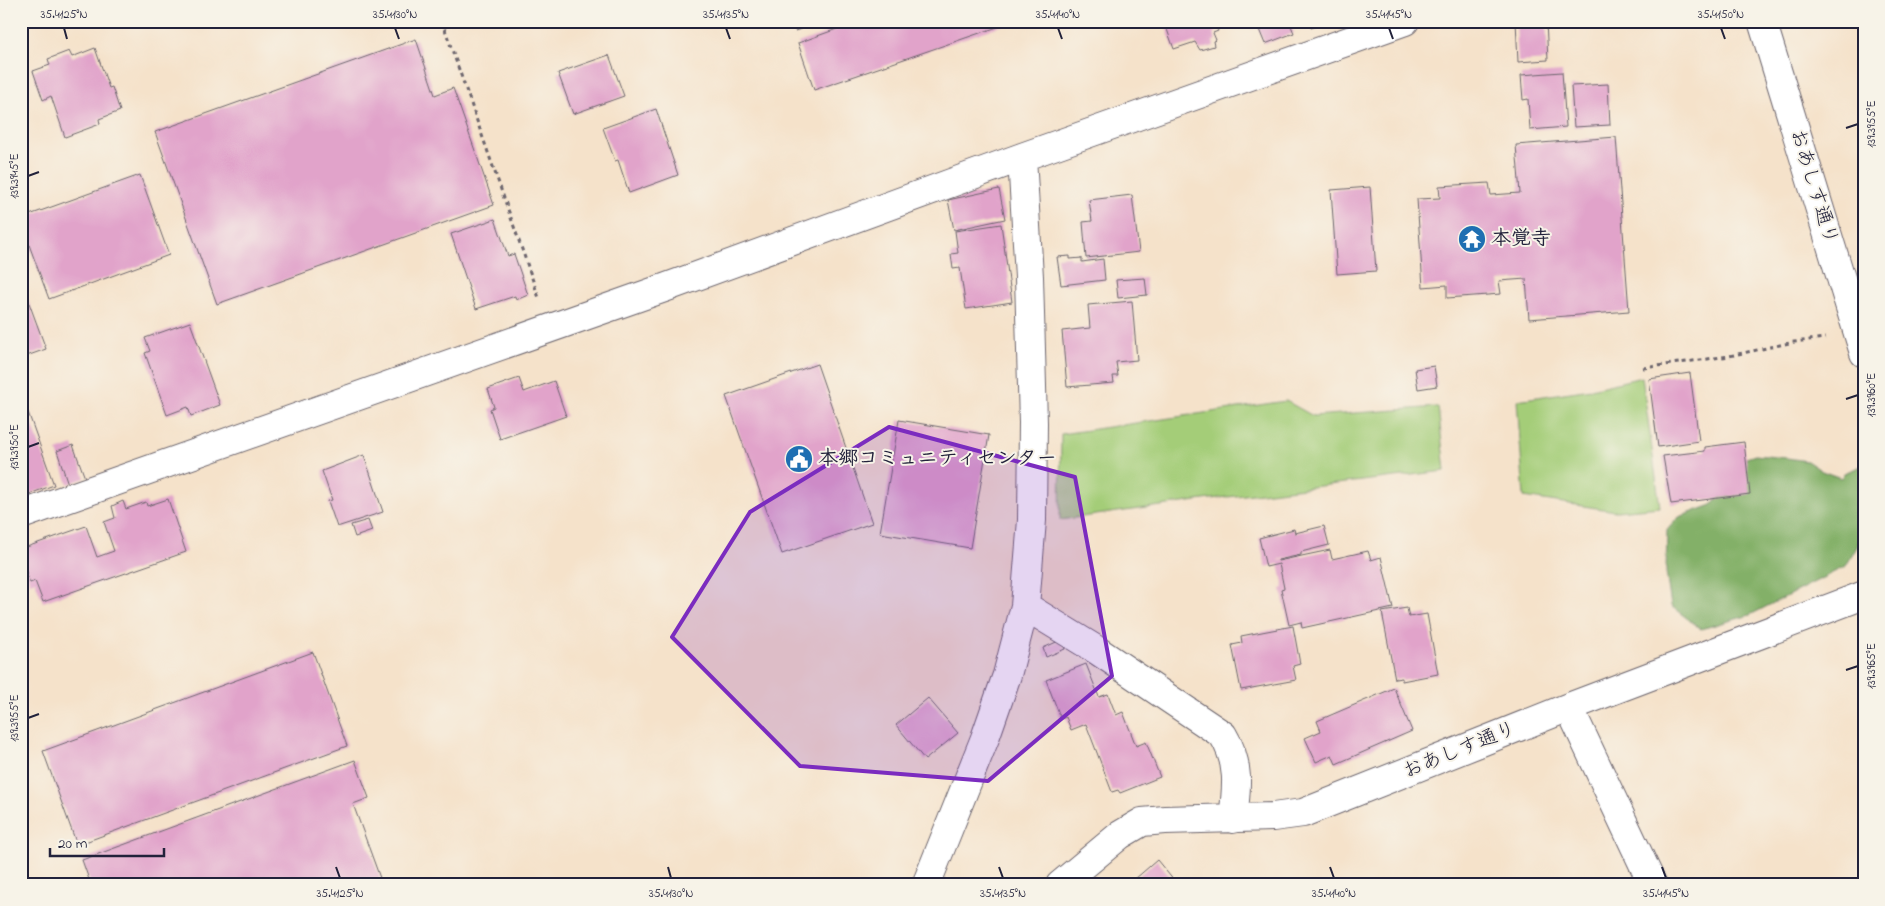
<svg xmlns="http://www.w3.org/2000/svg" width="1885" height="906" viewBox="0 0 1885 906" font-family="'Indie Flower','Klee One',sans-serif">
<rect width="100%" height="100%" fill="#f7f3e8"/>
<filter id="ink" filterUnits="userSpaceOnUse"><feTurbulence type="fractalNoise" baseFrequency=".02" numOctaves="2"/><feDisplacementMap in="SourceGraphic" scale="10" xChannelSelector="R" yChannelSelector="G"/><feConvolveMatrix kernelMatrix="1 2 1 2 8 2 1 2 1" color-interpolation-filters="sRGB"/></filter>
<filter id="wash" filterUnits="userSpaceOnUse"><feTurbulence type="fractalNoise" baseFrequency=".0096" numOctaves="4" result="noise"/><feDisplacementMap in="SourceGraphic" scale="20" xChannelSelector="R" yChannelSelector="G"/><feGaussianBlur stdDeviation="1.12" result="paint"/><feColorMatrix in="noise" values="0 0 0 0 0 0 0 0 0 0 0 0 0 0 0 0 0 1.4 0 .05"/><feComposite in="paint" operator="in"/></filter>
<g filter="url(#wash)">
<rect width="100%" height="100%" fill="#f5e2ca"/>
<!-- green -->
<path fill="#a4cd78" stroke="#63785a" d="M 1642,377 L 1660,507 L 1616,511 L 1524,497 L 1517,400 L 1591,389 Z
M 1286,401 L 1313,416 L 1438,407 L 1445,471 L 1211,499 L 1060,520 L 1061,434 Z"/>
<!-- forest -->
<path fill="#83b068" stroke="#526952" d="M 1755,455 L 1787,458 L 1807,461 L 1822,471 L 1841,478 L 1844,473 L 1864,465 L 1864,511 L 1858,545 L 1846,566 L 1750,615 L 1701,629 L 1671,606 L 1666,572 L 1667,530 L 1679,517 L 1712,505 L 1728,486 L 1735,462 Z"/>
<g id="blocks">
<!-- building -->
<path fill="#e1a3ca" d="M 791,21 L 822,21 L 822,22 L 795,31 Z
M 859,21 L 1012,21 L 1012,22 L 814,90 L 798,43 Z
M 1164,21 L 1215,21 L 1218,31 L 1213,33 L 1216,40 L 1213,41 L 1214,46 L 1200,50 L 1195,42 L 1174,49 Z
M 1248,21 L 1289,21 L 1294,33 L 1265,44 L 1258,27 L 1251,29 Z
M 1309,21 L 1330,21 L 1311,28 Z
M 1516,21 L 1546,21 L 1548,60 L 1518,62 Z
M 416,39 L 435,95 L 453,88 L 494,205 L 217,304 L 155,132 Z
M 95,48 L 109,88 L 112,87 L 120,111 L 99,119 L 100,124 L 65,137 L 51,96 L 43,100 L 33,71 L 50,65 L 48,59 L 69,51 L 72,57 Z
M 609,55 L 624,96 L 573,114 L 558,73 Z
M 1562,72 L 1566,127 L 1530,130 L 1528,99 L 1523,100 L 1521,75 Z
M 1608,84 L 1610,125 L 1574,127 L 1571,86 Z
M 656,109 L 678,175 L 629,193 L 618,160 L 615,161 L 603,128 Z
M 1616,137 L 1629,311 L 1529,319 L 1526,279 L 1499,281 L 1501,294 L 1447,298 L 1447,285 L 1423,287 L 1417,199 L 1440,198 L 1439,186 L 1489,183 L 1491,195 L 1520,193 L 1516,145 Z
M 140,175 L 169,255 L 49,299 L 21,223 L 21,218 Z
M 1370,187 L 1376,271 L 1337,274 L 1331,190 Z
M 999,189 L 1005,219 L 954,230 L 948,200 Z
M 1132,195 L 1139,252 L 1086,258 L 1083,222 L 1092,221 L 1089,200 Z
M 495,219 L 508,256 L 514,254 L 528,295 L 516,300 L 515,296 L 476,309 L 451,234 Z
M 1001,224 L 1012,302 L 966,309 L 960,268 L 953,269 L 951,254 L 958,253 L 955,231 Z
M 1070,256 L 1070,259 L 1082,258 L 1082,262 L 1103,259 L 1105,280 L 1061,285 L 1057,257 Z
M 1145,278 L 1147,295 L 1118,298 L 1116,280 Z
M 21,281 L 46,349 L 21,358 Z
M 1132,301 L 1137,360 L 1116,362 L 1118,376 L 1113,376 L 1114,383 L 1067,387 L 1062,331 L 1090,328 L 1088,305 Z
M 190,322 L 220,405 L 191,416 L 188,407 L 167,415 L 145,353 L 150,351 L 145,338 Z
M 817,364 L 872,523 L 782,554 L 726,396 Z
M 1434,366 L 1437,386 L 1418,389 L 1415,369 Z
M 1690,373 L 1699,441 L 1658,447 L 1649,379 Z
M 519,378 L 524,392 L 554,381 L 566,416 L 500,439 L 490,409 L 494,407 L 488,389 Z
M 21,410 L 23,414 L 28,412 L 54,485 L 21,497 Z
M 899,420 L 989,435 L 970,548 L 880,533 Z
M 1744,442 L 1750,494 L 1671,504 L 1663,456 L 1705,451 L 1705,447 Z
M 73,445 L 85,478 L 68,484 L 57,451 Z
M 364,455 L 383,512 L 337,527 L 328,501 L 332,500 L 322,471 Z
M 168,499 L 186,552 L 43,602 L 35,581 L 30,583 L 21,558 L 21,549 L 86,526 L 97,557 L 114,551 L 104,522 L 115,518 L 112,506 L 123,501 L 126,509 L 146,502 L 147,506 Z
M 368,520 L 372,531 L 355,537 L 351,525 Z
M 1324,526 L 1329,545 L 1301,552 L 1301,555 L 1278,560 L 1278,561 L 1330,550 L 1332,559 L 1368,551 L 1371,560 L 1381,557 L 1393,608 L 1302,628 L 1301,622 L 1289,625 L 1281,589 L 1284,588 L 1279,564 L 1266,567 L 1259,538 L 1294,529 L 1295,533 Z
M 1407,608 L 1409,617 L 1427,614 L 1438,674 L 1402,681 L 1402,678 L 1395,679 L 1382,612 Z
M 1293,626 L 1300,664 L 1293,666 L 1296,680 L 1241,690 L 1232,645 L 1242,643 L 1241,636 Z
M 1061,640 L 1065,649 L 1046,657 L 1043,648 Z
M 313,652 L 347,746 L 77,845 L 43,751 Z
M 1086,664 L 1099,697 L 1108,694 L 1116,715 L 1123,712 L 1136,746 L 1146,742 L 1160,777 L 1120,793 L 1118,790 L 1112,792 L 1086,724 L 1071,730 L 1066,717 L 1061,719 L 1046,680 Z
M 1394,688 L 1412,731 L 1336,764 L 1332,755 L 1316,762 L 1305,738 L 1321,731 L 1317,721 Z
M 928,698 L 958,733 L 925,760 L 896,725 Z
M 355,760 L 369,798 L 353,804 L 380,878 L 362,885 L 91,885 L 82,860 Z
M 1157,860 L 1175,882 L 1172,885 L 1128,885 Z"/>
</g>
</g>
<g filter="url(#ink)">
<use href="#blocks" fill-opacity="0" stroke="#6c656d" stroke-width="1"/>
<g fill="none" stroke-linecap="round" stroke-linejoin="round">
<defs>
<path id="minor" d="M 1762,21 L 1864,353
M 21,515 L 667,287 L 1022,157 L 1405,21
M 1025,606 L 1095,649 L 1223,735 C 1240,763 1237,787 1233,819
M 1569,707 L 1653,885
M 926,885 L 985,738 L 1007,675 L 1025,606 L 1032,520 L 1033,423 L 1029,277 L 1022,157
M 1060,885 L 1120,835 L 1142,822 L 1165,820 L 1273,817 L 1303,813 L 1569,707 L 1864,595"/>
</defs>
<!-- minor casing -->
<use href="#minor" stroke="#6c656d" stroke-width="30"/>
<!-- path -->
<path stroke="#6c656d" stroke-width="3" stroke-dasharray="4 4" stroke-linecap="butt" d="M 442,21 L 539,298
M 1643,368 L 1729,356 L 1794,342 L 1825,338"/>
<!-- minor -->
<use href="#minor" stroke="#fff" stroke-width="28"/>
</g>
</g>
<!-- marked area -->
<path fill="#7b2cbf" fill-opacity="0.2" stroke="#7b2cbf" stroke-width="4" stroke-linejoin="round" d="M 889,427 L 1075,477 L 1112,676 L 988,781 L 800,766 L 672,637 L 750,512 Z"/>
<!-- ticks -->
<path fill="none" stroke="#22223b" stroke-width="2" d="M 64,28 L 67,39M 395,28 L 399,39M 726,28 L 730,39M 1058,28 L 1062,39M 1389,28 L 1393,39M 1721,28 L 1725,39M 1846,128 L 1858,124M 28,176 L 39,172M 1846,399 L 1858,395M 28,447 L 39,443M 1846,670 L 1858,666M 28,718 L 39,714M 336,867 L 340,878M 668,867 L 671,878M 999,867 L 1003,878M 1330,867 L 1334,878M 1662,867 L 1666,878"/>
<!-- icons -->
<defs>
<symbol id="temple-disc" viewBox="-11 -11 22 22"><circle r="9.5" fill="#1f6fb2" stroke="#f7f3e8"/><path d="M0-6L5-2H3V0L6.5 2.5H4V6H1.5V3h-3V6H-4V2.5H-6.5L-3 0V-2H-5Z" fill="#fff"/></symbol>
<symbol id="civic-disc" viewBox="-11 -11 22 22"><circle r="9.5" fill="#1f6fb2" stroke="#f7f3e8"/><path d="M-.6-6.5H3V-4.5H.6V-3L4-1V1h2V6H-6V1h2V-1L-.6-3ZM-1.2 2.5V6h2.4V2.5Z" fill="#fff"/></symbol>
</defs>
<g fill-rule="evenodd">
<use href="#temple-disc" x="1456" y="223" width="32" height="32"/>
<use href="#civic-disc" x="783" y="443" width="32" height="32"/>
</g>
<g text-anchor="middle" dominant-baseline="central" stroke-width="4" stroke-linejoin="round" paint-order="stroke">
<!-- street labels -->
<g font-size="20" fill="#22223b" stroke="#f7f3e8">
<text transform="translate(1813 187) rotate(73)">おあしす通り</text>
<text transform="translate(1460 751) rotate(-22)">おあしす通り</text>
</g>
<!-- poi labels -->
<g font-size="20" font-weight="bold" fill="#22223b" stroke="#f7f3e8" text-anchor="start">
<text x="1491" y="239">本覚寺</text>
<text x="818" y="459">本郷コミュニティセンター</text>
</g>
</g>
<!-- margin -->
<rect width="1885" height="906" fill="none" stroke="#f7f3e8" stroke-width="55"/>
<!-- scale -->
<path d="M50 848v8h114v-8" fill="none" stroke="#22223b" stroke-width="2.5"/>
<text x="58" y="848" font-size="15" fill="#22223b" stroke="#f7f3e8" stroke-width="4" paint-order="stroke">20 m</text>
<rect x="28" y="28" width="1830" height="850" fill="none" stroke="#22223b" stroke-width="2"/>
<g font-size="12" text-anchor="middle" fill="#22223b">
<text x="64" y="18">35.4125°N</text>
<text x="395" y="18">35.4130°N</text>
<text x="726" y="18">35.4135°N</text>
<text x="1058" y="18">35.4140°N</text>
<text x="1389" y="18">35.4145°N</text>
<text x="1721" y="18">35.4150°N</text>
<text transform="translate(1871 124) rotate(-90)" y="4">139.3955°E</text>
<text transform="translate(14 176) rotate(-90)" y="4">139.3945°E</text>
<text transform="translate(1871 395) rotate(-90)" y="4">139.3960°E</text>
<text transform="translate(14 447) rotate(-90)" y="4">139.3950°E</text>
<text transform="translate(1871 666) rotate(-90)" y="4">139.3965°E</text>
<text transform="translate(14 718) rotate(-90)" y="4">139.3955°E</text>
<text x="340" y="897">35.4125°N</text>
<text x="671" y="897">35.4130°N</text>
<text x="1003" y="897">35.4135°N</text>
<text x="1334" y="897">35.4140°N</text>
<text x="1666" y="897">35.4145°N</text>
</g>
</svg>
